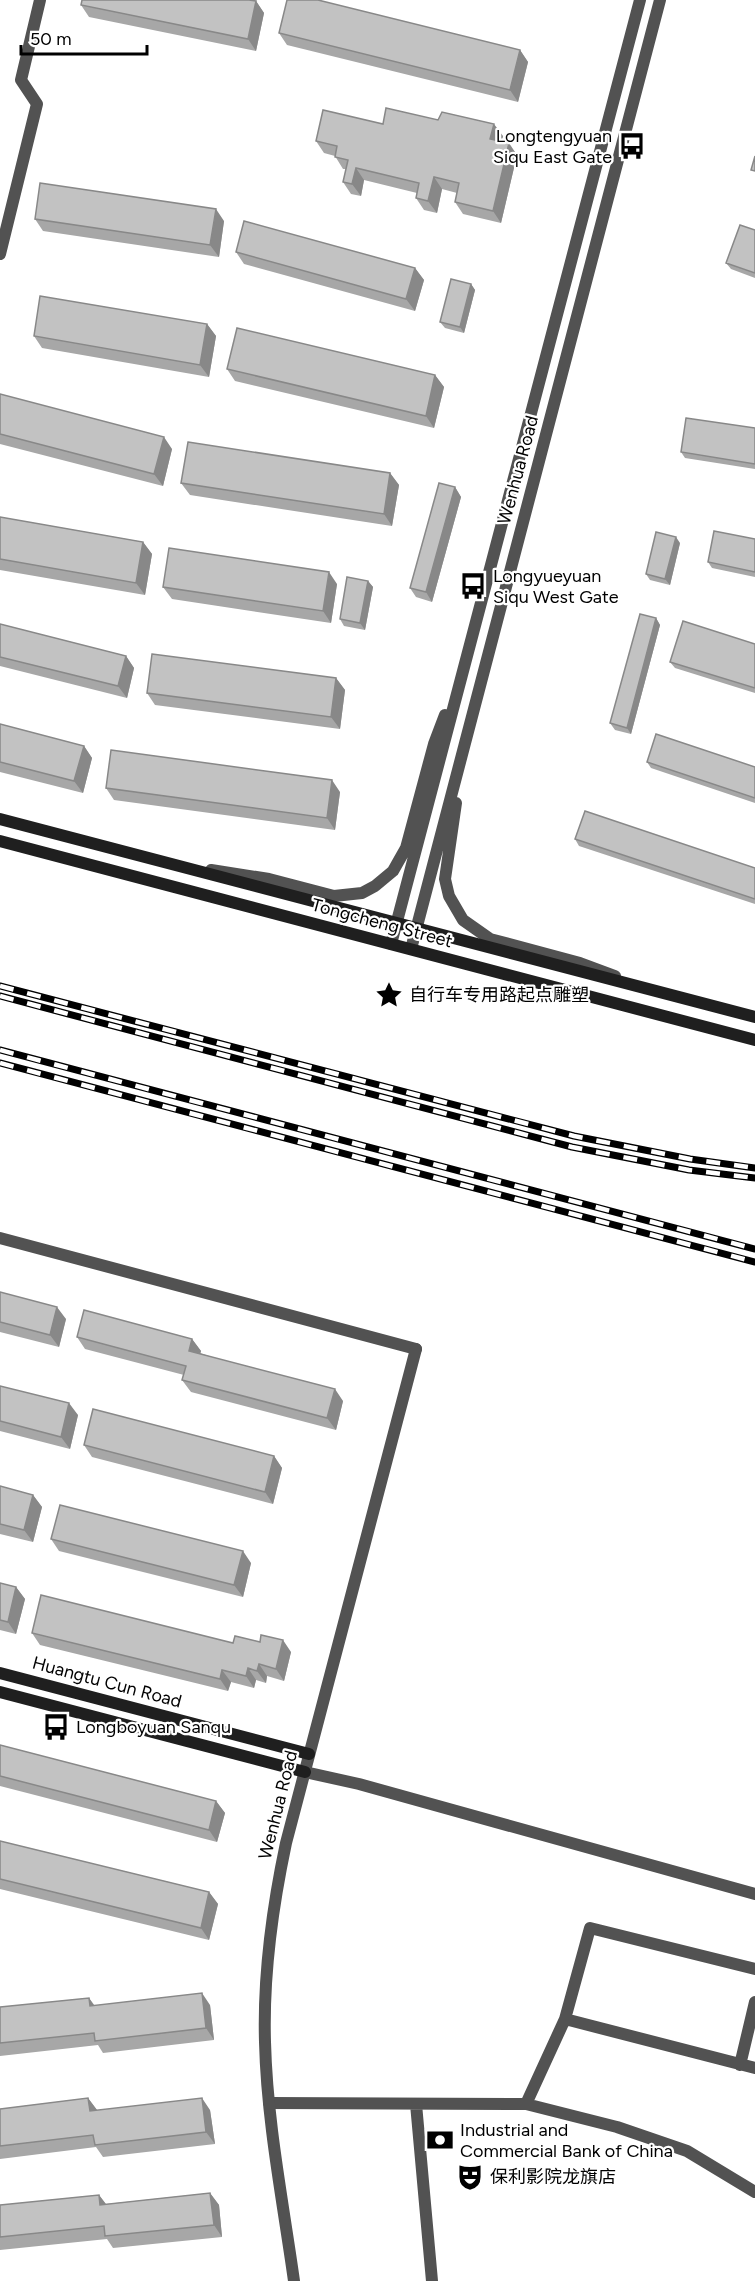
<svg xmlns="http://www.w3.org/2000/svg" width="755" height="2281" viewBox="0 0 755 2281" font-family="Figtree,'Noto Sans SC',sans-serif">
<rect width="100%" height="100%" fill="#fff"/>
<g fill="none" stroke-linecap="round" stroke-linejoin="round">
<!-- minor -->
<path stroke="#525252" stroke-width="12" d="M 0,254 L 37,104 L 21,80 L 40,0
M 0,1238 L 416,1349
M 305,1772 L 359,1784 L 755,1894
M 565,2019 L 755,2068
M 740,2065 L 755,2002
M 269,2103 L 526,2104 L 565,2019 L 590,1928 L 755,1969
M 416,2104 L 432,2281
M 526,2104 L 617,2127 L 687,2151 L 755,2192"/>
<!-- tertiary -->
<path stroke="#525252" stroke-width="12" d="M 456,803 L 445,879 L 449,896 L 463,920 L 490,939 L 580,963 L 615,976
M 211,870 L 269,879 L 334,896 L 362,893 L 375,886 L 393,871 L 406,848 L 434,744 L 445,715
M 391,944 L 640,0
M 411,949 L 660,0
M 294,2281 C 283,2202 267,2122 265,2042 C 263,1974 272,1909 286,1843 L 416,1349"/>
<!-- secondary -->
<path stroke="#1f1f1f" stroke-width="12" d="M 0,819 L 755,1017
M 0,841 L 755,1040
M 0,1673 L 309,1754
M 0,1692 L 305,1772"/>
<defs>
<path id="rail" d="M 0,986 L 574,1136 L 690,1159 L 755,1168
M 0,996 L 572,1147 L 689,1170 L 755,1178
M 0,1050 L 755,1249
M 0,1063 L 755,1262"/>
</defs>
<!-- rail casing -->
<use href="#rail" stroke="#000" stroke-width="7"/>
<!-- rail -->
<use href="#rail" stroke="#fff" stroke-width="4.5" stroke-dasharray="14" stroke-linecap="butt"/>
</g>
<!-- wall -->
<path fill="#a7a7a7" d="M 256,1 L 264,13 L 256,51 L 89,17 L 81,5 Z
M 279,33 L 520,50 L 528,62 L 518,102 L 287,45 Z
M 383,124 L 503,136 L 501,142 L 517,155 L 501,223 L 463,214 L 455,202 L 457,193 L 442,189 L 437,213 L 424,210 L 416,198 L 417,193 L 364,180 L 361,196 L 351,194 L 343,182 L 346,169 L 343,169 L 335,156 L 324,153 L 316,141 Z
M 35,219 L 224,221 L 219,257 L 43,231 Z
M 755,230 L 755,278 L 731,269 L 726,263 Z
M 236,252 L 415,268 L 424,280 L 415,311 L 244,264 Z
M 471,284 L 475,290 L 464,333 L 445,328 L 440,322 Z
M 207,324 L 216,336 L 209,377 L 42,348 L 34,336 Z
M 227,369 L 435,375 L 444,387 L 434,428 L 235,381 Z
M 0,394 L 172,449 L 163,486 L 0,444 Z
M 755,428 L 755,469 L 685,458 L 681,452 Z
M 390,473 L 399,485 L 392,526 L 190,495 L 181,483 Z
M 455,487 L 461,497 L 432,602 L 416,597 L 410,588 Z
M 0,517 L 143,542 L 152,554 L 145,595 L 0,570 Z
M 755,539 L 755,577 L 712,568 L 708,562 Z
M 680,543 L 670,585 L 650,580 L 646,574 Z
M 368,581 L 373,587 L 365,630 L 344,626 L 340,619 Z
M 337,584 L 331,623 L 172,599 L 163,587 Z
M 656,618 L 660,625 L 631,734 L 615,730 L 610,723 Z
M 0,624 L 126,656 L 134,668 L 127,698 L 0,666 Z
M 755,644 L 755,693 L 675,668 L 670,662 Z
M 336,678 L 345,690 L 340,729 L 155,705 L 147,693 Z
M 0,724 L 84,746 L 92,758 L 83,793 L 0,772 Z
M 647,762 L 755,767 L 755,803 L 651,768 Z
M 106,788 L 340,792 L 335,830 L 114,800 Z
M 575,839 L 755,868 L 755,904 L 579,846 Z
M 0,1292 L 66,1319 L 59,1347 L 0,1332 Z
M 77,1337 L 192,1339 L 201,1351 L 200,1353 L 343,1401 L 336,1430 L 191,1392 L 182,1380 L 184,1375 L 85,1349 Z
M 0,1386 L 78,1415 L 70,1449 L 0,1431 Z
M 84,1445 L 274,1456 L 282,1468 L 273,1504 L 92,1457 Z
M 0,1486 L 33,1495 L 42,1507 L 33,1542 L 0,1534 Z
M 51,1539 L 251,1563 L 243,1597 L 59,1551 Z
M 0,1583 L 16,1587 L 25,1599 L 16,1634 L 0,1630 Z
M 32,1633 L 233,1643 L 291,1652 L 284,1681 L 267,1676 L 266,1683 L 256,1680 L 254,1688 L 231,1682 L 228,1691 L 40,1645 Z
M 0,1745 L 216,1801 L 225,1813 L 217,1842 L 0,1786 Z
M 0,1841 L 209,1892 L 218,1904 L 209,1940 L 0,1889 Z
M 89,1998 L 95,2006 L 210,2005 L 214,2040 L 103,2053 L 98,2045 L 0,2056 L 0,2007 Z
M 88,2098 L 97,2110 L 210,2110 L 215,2144 L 103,2157 L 96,2147 L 0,2159 L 0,2109 Z
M 210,2193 L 219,2205 L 222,2237 L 113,2248 L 107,2239 L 0,2250 L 0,2205 L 99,2195 L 106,2204 Z"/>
<!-- shaded-wall -->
<path fill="#888" d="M 256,1 L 264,13 L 256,51 L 248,39 Z
M 520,50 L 528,62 L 518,102 L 510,90 Z
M 494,124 L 503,136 L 499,151 L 490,139 Z
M 509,143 L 517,155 L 501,223 L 493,211 Z
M 356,168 L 364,180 L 361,196 L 352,184 Z
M 434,177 L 442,189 L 437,213 L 428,201 Z
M 216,209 L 224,221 L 219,257 L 210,245 Z
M 415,268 L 424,280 L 415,311 L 406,299 Z
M 471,284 L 475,290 L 464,333 L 460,327 Z
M 207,324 L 216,336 L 209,377 L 200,365 Z
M 435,375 L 444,387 L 434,428 L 426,416 Z
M 164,437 L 172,449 L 163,486 L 154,474 Z
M 390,473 L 399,485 L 392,526 L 384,514 Z
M 455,487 L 461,497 L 432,602 L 426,592 Z
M 676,537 L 680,543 L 670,585 L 665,579 Z
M 143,542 L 152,554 L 145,595 L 136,583 Z
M 329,572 L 337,584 L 331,623 L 323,611 Z
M 368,581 L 373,587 L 365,630 L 360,623 Z
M 656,618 L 660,625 L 631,734 L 627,728 Z
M 126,656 L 134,668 L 127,698 L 118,686 Z
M 336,678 L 345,690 L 340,729 L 331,717 Z
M 84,746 L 92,758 L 83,793 L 74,781 Z
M 332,780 L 340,792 L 335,830 L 327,818 Z
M 57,1307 L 66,1319 L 59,1347 L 50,1335 Z
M 192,1339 L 201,1351 L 198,1363 L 189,1351 Z
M 335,1389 L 343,1401 L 336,1430 L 327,1418 Z
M 69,1403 L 78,1415 L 70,1449 L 61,1437 Z
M 274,1456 L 282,1468 L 273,1504 L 265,1492 Z
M 33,1495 L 42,1507 L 33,1542 L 24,1530 Z
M 243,1551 L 251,1563 L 243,1597 L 234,1585 Z
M 16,1587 L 25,1599 L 16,1634 L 8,1622 Z
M 283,1640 L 291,1652 L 284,1681 L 276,1669 Z
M 259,1664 L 267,1676 L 266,1683 L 257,1671 Z
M 248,1668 L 256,1680 L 254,1688 L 246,1676 Z
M 222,1670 L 231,1682 L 228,1691 L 220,1679 Z
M 216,1801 L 225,1813 L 217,1842 L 209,1830 Z
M 209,1892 L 218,1904 L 209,1940 L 201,1928 Z
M 202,1993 L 210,2005 L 214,2040 L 206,2028 Z
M 89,1998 L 97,2010 L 90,2006 Z
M 88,2098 L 97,2110 L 90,2111 Z
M 202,2098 L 210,2110 L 215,2144 L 206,2132 Z
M 210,2193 L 219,2205 L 222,2237 L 214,2225 Z
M 99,2195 L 108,2207 L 100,2205 Z"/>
<!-- building -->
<path fill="#c2c2c2" stroke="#888" stroke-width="1.5" d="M 82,0 L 249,0 L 256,1 L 248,39 L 81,5 Z
M 287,0 L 318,0 L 520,50 L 510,90 L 279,33 Z
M 386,108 L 438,120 L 442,112 L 494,124 L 490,139 L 509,143 L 493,211 L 455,202 L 459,183 L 434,177 L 428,201 L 416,198 L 419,183 L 356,168 L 352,184 L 343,182 L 348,160 L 335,157 L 337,146 L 316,141 L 323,110 L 383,124 Z
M 755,156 L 755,171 L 751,170 Z
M 40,183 L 216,209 L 210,245 L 35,219 Z
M 244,221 L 415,268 L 406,299 L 236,252 Z
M 740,225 L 755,230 L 755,273 L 726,263 Z
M 451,279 L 471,284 L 460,327 L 440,322 Z
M 40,296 L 207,324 L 200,365 L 34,336 Z
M 237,328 L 435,375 L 426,416 L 227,369 Z
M 0,394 L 164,437 L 154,474 L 0,434 Z
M 686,418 L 755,428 L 755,464 L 681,452 Z
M 188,442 L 390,473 L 384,514 L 181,483 Z
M 439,483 L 455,487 L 426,592 L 410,588 Z
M 0,517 L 143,542 L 136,583 L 0,559 Z
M 714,531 L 755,539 L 755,572 L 708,562 Z
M 656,532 L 676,537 L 665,579 L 646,574 Z
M 169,548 L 329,572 L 323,611 L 163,587 Z
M 347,577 L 368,581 L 360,623 L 340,619 Z
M 640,614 L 656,618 L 627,728 L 610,723 Z
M 683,621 L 755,644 L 755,688 L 670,662 Z
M 0,624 L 126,656 L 118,686 L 0,657 Z
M 152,654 L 336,678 L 331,717 L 147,693 Z
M 0,724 L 84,746 L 74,781 L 0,762 Z
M 656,734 L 755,767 L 755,798 L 647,762 Z
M 111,750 L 332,780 L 327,818 L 106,788 Z
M 585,811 L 755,868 L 755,899 L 575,839 Z
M 0,1292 L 57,1307 L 50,1335 L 0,1322 Z
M 84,1310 L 192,1339 L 189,1351 L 335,1389 L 327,1418 L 182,1380 L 186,1366 L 77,1337 Z
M 0,1386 L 69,1403 L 61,1437 L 0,1421 Z
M 93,1409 L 274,1456 L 265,1492 L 84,1445 Z
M 0,1486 L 33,1495 L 24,1530 L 0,1524 Z
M 60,1505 L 243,1551 L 234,1585 L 51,1539 Z
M 0,1583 L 16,1587 L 8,1622 L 0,1620 Z
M 41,1595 L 233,1643 L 235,1636 L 260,1642 L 261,1635 L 283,1640 L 276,1669 L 259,1664 L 257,1671 L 248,1668 L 246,1676 L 222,1670 L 220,1679 L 32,1633 Z
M 0,1745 L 216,1801 L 209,1830 L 0,1776 Z
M 0,1841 L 209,1892 L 201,1928 L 0,1879 Z
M 202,1993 L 206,2028 L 95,2041 L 94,2033 L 0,2043 L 0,2007 L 89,1998 L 90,2006 Z
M 88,2098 L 90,2111 L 202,2098 L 206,2132 L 95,2145 L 93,2135 L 0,2146 L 0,2109 Z
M 210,2193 L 214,2225 L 105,2236 L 104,2226 L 0,2237 L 0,2205 L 99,2195 L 100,2205 Z"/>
<!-- icons -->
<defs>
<symbol id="bus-bare" viewBox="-9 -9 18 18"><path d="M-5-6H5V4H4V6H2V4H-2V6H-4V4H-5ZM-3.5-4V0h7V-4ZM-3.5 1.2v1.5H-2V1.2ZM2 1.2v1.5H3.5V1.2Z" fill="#000" stroke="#fff" stroke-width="2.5" paint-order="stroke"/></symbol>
<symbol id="sight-bare" viewBox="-9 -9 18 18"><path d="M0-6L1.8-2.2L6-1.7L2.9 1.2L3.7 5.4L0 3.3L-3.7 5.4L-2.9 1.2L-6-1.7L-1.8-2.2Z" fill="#000" stroke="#fff" stroke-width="2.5" paint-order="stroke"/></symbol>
<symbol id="bank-bare" viewBox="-9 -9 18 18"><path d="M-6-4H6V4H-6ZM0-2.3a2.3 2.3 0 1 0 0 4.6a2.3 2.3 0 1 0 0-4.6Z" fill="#000" stroke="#fff" stroke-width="2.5" paint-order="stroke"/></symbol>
<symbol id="theatre-bare" viewBox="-9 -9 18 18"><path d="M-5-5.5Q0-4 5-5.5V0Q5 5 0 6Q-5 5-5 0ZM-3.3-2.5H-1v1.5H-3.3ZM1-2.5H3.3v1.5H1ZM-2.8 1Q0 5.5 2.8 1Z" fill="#000" stroke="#fff" stroke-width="2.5" paint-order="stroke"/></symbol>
</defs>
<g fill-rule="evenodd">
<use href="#bus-bare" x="613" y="127" width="38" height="38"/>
<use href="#bus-bare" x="454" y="567" width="38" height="38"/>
<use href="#sight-bare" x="370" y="976" width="38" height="38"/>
<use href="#bus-bare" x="37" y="1708" width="38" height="38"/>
<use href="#bank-bare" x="421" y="2121" width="38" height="38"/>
<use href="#theatre-bare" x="451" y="2158" width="38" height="38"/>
</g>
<g text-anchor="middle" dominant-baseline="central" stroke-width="4.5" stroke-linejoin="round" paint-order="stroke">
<!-- poi labels -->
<g font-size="18" fill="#000" stroke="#fff" text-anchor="start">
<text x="612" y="136" text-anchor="end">Longtengyuan<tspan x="612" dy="21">Siqu East Gate</tspan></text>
<text x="493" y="576">Longyueyuan<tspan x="493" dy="21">Siqu West Gate</tspan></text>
<text x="409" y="995">自行车专用路起点雕塑</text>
<text x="76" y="1727">Longboyuan Sanqu</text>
<text x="460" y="2130">Industrial and<tspan x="460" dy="21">Commercial Bank of China</tspan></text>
<text x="490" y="2177">保利影院龙旗店</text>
</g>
<!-- street labels -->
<g font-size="18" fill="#000" stroke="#fff">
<text transform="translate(518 470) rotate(-75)">Wenhua Road</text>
<text transform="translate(382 923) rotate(15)">Tongcheng Street</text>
<text transform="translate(107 1682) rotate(15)">Huangtu Cun Road</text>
<text transform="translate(278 1805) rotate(-76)">Wenhua Road</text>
</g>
</g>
<!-- scale -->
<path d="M21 45v9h126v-9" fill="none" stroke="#000000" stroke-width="3"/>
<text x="30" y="45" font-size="18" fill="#000000" stroke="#ffffff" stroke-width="4.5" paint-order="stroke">50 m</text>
</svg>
